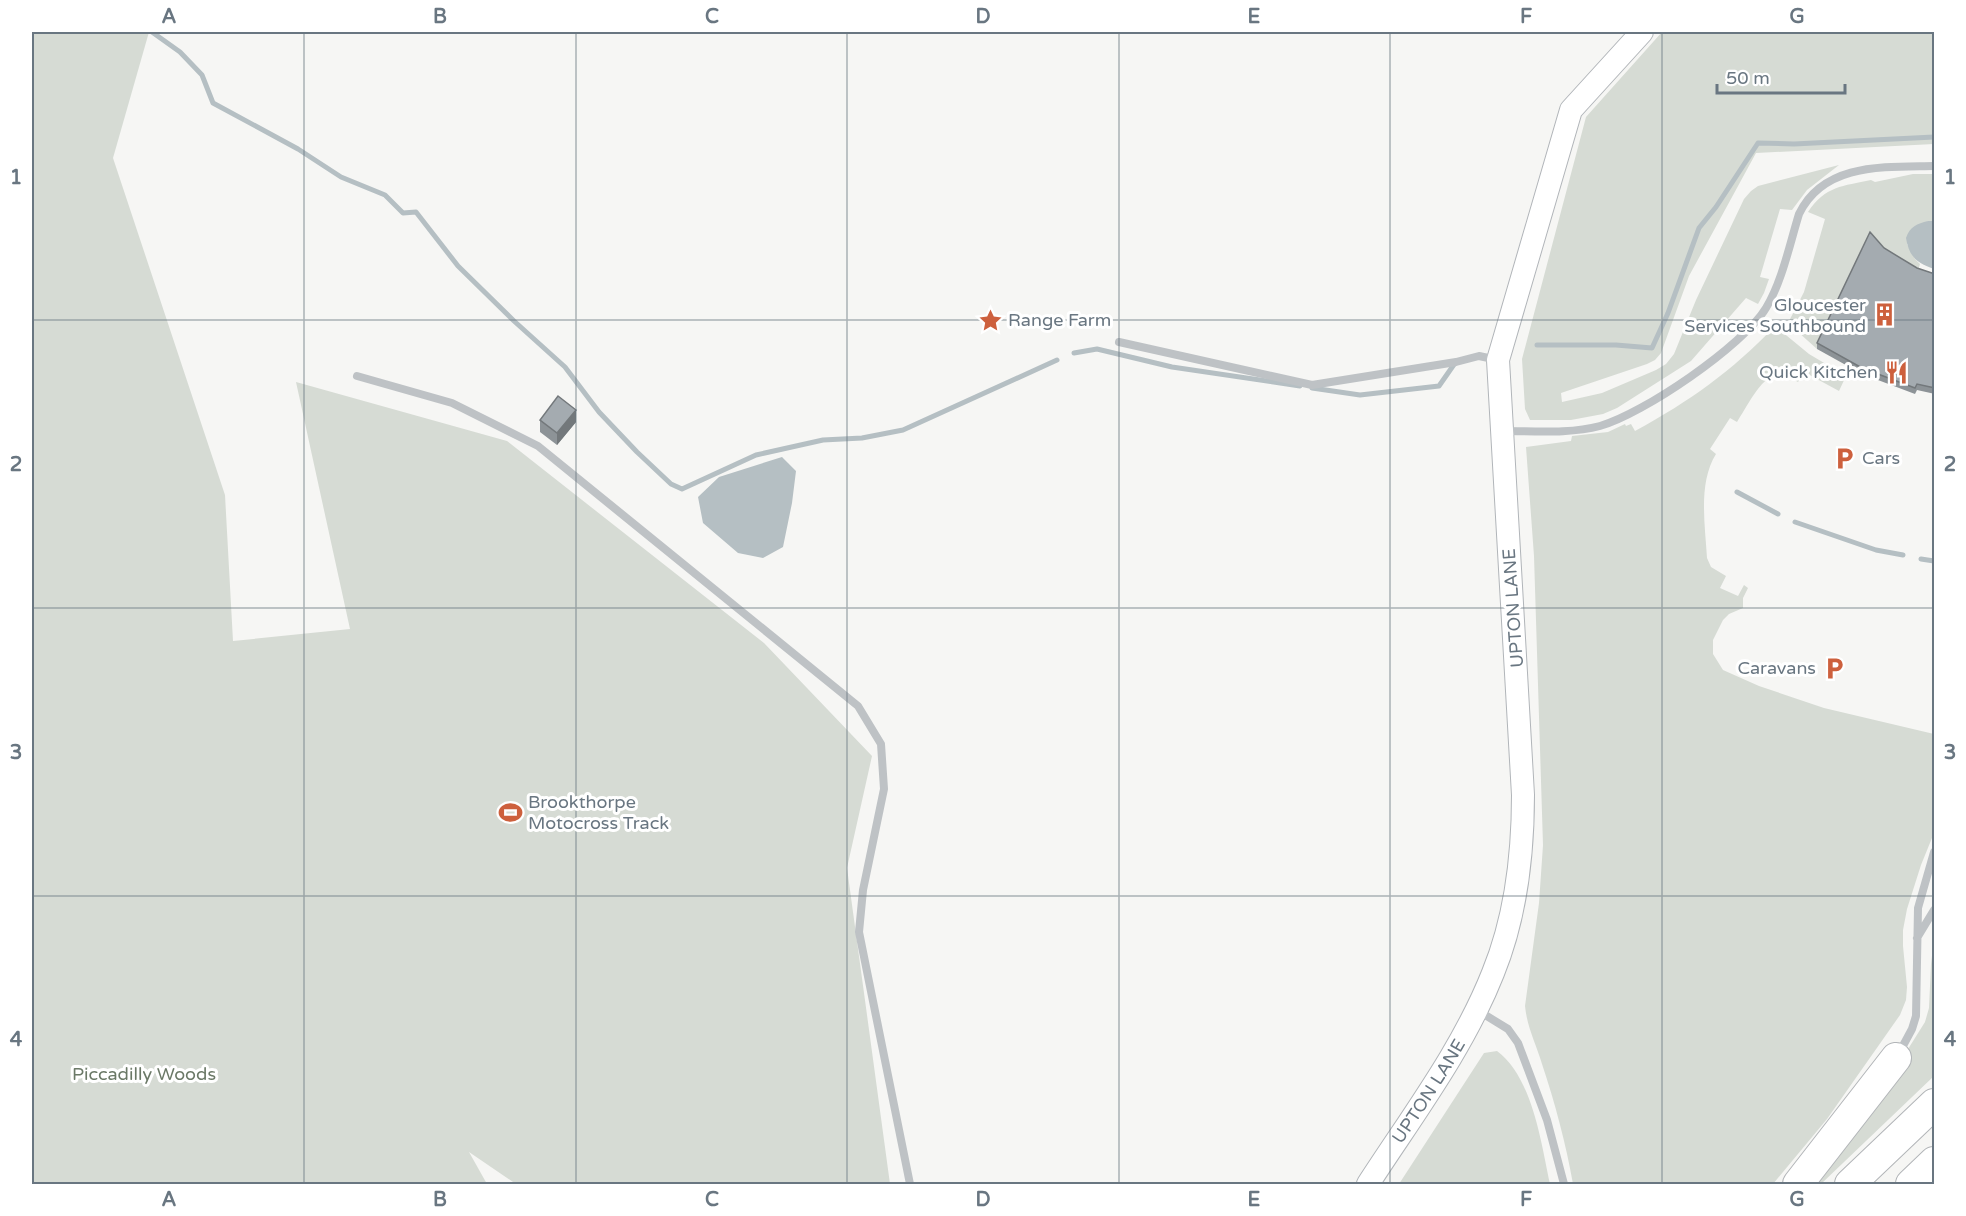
<svg xmlns="http://www.w3.org/2000/svg" width="1966" height="1216" viewBox="0 0 1966 1216" font-family="'Varela Round',sans-serif">
<rect width="100%" height="100%" fill="#f6f6f4"/>
<!-- green -->
<path fill="#d6dbd4" d="M 32,32 L 149,32 L 113,158 L 225,495 L 233,641 L 350,629 L 296,382 L 507,441 L 764,643 L 872,756 L 847,868 L 890,1184 L 516,1184 L 469,1152 L 487,1184 L 32,1184 Z
M 1662,32 L 1934,32 L 1934,144 L 1756,153 L 1689,276 L 1661,353 L 1655,360 L 1647,364 L 1561,393 L 1562,402 L 1602,393 L 1656,370 L 1666,364 L 1674,354 L 1696,300 L 1744,199 L 1751,191 L 1758,186 L 1839,165 L 1807,190 L 1792,210 L 1780,209 L 1760,277 L 1769,279 L 1764,293 L 1758,304 L 1746,298 L 1691,361 L 1617,408 L 1603,414 L 1571,420 L 1530,420 L 1525,409 L 1522,359 L 1586,117 Z
M 1913,174 L 1934,174 L 1934,221 L 1928,221 L 1907,244 L 1915,259 L 1920,264 L 1917,274 L 1870,239 L 1817,349 L 1788,323 L 1804,292 L 1825,219 L 1808,212 C 1825,186 1843,186 1871,180 L 1875,182 Z
M 1775,326 L 1809,354 L 1846,376 L 1839,391 L 1804,372 L 1798,382 C 1791,379 1783,373 1776,375 C 1761,377 1745,410 1737,422 L 1730,418 L 1710,449 L 1716,454 C 1698,483 1705,524 1707,558 L 1711,567 L 1726,576 L 1720,588 L 1738,596 L 1744,585 L 1748,588 L 1743,598 L 1743,608 L 1729,614 L 1723,620 L 1713,640 L 1713,654 L 1723,670 L 1759,686 L 1824,708 L 1934,734 L 1934,833 L 1921,865 L 1907,909 L 1903,930 L 1903,946 L 1907,987 L 1906,1000 L 1900,1015 L 1827,1119 L 1773,1184 L 1573,1184 C 1566,1144 1555,1103 1542,1064 C 1536,1044 1527,1027 1525,1006 L 1539,903 L 1543,845 L 1534,556 L 1526,447 L 1571,441 L 1572,436 L 1608,432 L 1625,424 L 1626,426 L 1631,424 L 1635,431 C 1690,401 1731,372 1775,326 Z
M 1934,939 L 1934,1076 L 1821,1184 L 1807,1184 L 1898,1065 L 1925,1022 L 1929,1008 L 1931,964 Z
M 1497,1051 C 1533,1078 1541,1143 1550,1184 L 1399,1184 L 1484,1053 Z"/>
<!-- water -->
<path fill="#b5bfc3" d="M 1928,221 L 1934,221 L 1934,269 C 1917,263 1909,257 1906,238 C 1910,226 1917,224 1928,221 Z
M 782,457 L 796,471 L 792,503 L 783,547 L 763,558 L 738,553 L 703,523 L 698,497 L 719,477 Z"/>
<g fill="none" stroke-linecap="round" stroke-linejoin="round">
<!-- stream -->
<path stroke="#b5bfc3" stroke-width="5" d="M 152,32 L 180,52 L 202,75 L 213,103 L 298,149 L 341,177 L 385,195 L 403,213 L 416,212 L 458,266 L 514,321 L 565,367 L 599,412 L 637,452 L 671,484 L 682,489 L 756,455 L 823,440 L 862,438 L 903,430 L 1057,360
M 1537,345 L 1616,345 L 1652,348 L 1668,313 L 1699,228 L 1716,207 L 1758,143 L 1794,144 L 1934,137
M 1074,353 L 1097,349 L 1172,367 L 1300,386
M 1312,388 L 1360,395 L 1439,386 L 1455,363
M 1737,492 L 1778,514
M 1795,522 L 1876,550 L 1903,555
M 1921,559 L 1934,561"/>
<defs>
<g id="secondary">
<path id="s1" d="M 1368,1184 C 1412,1116 1463,1049 1493,973 C 1516,917 1523,855 1523,795 L 1498,360 L 1571,110 L 1642,32"/>
</g>
<path id="highway" d="M 1798,1184 L 1896,1058
M 1850,1184 L 1934,1104
M 1911,1184 L 1934,1162"/>
</defs>
<!-- secondary casing -->
<use href="#secondary" stroke="#b1b5b9" stroke-width="24"/>
<!-- highway casing -->
<use href="#highway" stroke="#b2b5b8" stroke-width="32"/>
<!-- lane -->
<path stroke="#bec2c5" stroke-width="8" d="M 1119,342 L 1312,385 L 1456,362 L 1479,356 L 1498,360
M 357,376 L 452,403 L 538,446 L 858,706 L 881,744 L 884,789 L 863,890 L 859,932 L 910,1184
M 1504,431 C 1535,431 1570,434 1600,426 C 1643,414 1743,346 1766,308 C 1782,282 1790,243 1799,214 C 1824,162 1886,167 1934,166
M 1917,938 L 1934,910
M 1477,1010 L 1508,1029 L 1518,1043 L 1547,1120 L 1564,1184
M 1898,1055 L 1912,1029 L 1916,1016 L 1918,908 L 1934,852"/>
<!-- secondary -->
<use href="#secondary" stroke="#fff" stroke-width="22"/>
<!-- highway -->
<use href="#highway" stroke="#fff" stroke-width="30"/>
</g>
<!-- wall -->
<path fill="#8d9397" d="M 1884,248 L 1917,268 L 1935,274 L 1935,394 L 1917,390 L 1915,394 L 1862,374 L 1817,349 L 1817,343 Z
M 540,420 L 576,422 L 557,445 L 540,432 Z"/>
<!-- shaded-wall -->
<path fill="#73787b" d="M 576,410 L 576,422 L 557,445 L 557,433 Z"/>
<!-- building -->
<path fill="#a4abb0" stroke="#73787b" stroke-width="1.5" d="M 1870,232 L 1884,248 L 1917,268 L 1935,274 L 1935,388 L 1917,384 L 1915,388 L 1862,368 L 1817,343 Z
M 558,396 L 576,410 L 557,433 L 540,420 Z"/>
<!-- grid -->
<path fill="none" stroke="#697681" stroke-width="1.5" stroke-opacity="0.55" d="M 304,32 L 304,1184M 576,32 L 576,1184M 847,32 L 847,1184M 1119,32 L 1119,1184M 1390,32 L 1390,1184M 1662,32 L 1662,1184M 32,320 L 1934,320M 32,608 L 1934,608M 32,896 L 1934,896"/>
<!-- icons -->
<defs>
<symbol id="building-bare" viewBox="-9 -9 18 18"><path d="M-4-6H4V6H1V3H-1V6H-4ZM-2.5-4.3h1.7v1.8h-1.7ZM.8-4.3h1.7v1.8H.8ZM-2.5-1h1.7V.8h-1.7ZM.8-1h1.7V.8H.8Z" fill="#cd603d" stroke="#fff" stroke-width="2.5" paint-order="stroke"/></symbol>
<symbol id="sight-bare" viewBox="-9 -9 18 18"><path d="M0-6L1.8-2.2L6-1.7L2.9 1.2L3.7 5.4L0 3.3L-3.7 5.4L-2.9 1.2L-6-1.7L-1.8-2.2Z" fill="#cd603d" stroke="#fff" stroke-width="2.5" paint-order="stroke"/></symbol>
<symbol id="restaurant-bare" viewBox="-9 -9 18 18"><path d="M-5-6h1v4h1v-4h1v4h1v-4h1v5L-1.5 .5V6h-2V.5L-5-1ZM5-6V6H3V1.5H1.5Q1.5-4 5-6Z" fill="#cd603d" stroke="#fff" stroke-width="2.5" paint-order="stroke"/></symbol>
<symbol id="parking-bare" viewBox="-9 -9 18 18"><path d="M-3.5-5.5H1a3.5 3.5 0 0 1 0 7H-1V5.5H-3.5ZM-1-3.4V-.6H.8a1.4 1.4 0 0 0 0-2.8Z" fill="#cd603d" stroke="#fff" stroke-width="2.5" paint-order="stroke"/></symbol>
<symbol id="stadium-bare" viewBox="-9 -9 18 18"><path d="M0-5a6.5 5 0 1 0 0 10a6.5 5 0 1 0 0-10ZM-3.5-1.8h7v3.6h-7Z" fill="#cd603d" stroke="#fff" stroke-width="2.5" paint-order="stroke"/></symbol>
</defs>
<g fill-rule="evenodd">
<use href="#building-bare" x="1868" y="298" width="33" height="33"/>
<use href="#sight-bare" x="974" y="304" width="33" height="33"/>
<use href="#restaurant-bare" x="1880" y="356" width="33" height="33"/>
<use href="#parking-bare" x="1828" y="442" width="33" height="33"/>
<use href="#parking-bare" x="1818" y="652" width="33" height="33"/>
<use href="#stadium-bare" x="494" y="796" width="33" height="33"/>
</g>
<g text-anchor="middle" dominant-baseline="central" stroke-width="6" stroke-linejoin="round" paint-order="stroke">
<!-- poi labels -->
<g font-size="18" fill="#697681" stroke="#fff" text-anchor="end">
<text x="1866" y="305">Gloucester<tspan x="1866" dy="21">Services Southbound</tspan></text>
<text x="1008" y="320" text-anchor="start">Range Farm</text>
<text x="1878" y="372">Quick Kitchen</text>
<text x="1862" y="458" text-anchor="start">Cars</text>
<text x="1816" y="668">Caravans</text>
<text x="528" y="802" text-anchor="start">Brookthorpe<tspan x="528" dy="21">Motocross Track</tspan></text>
</g>
<!-- street labels -->
<g font-size="18" fill="#697681" stroke="#fff">
<text transform="translate(1513 608) rotate(-94)">UPTON LANE</text>
<text stroke="none"><textPath href="#s1" startOffset="111">UPTON LANE</textPath></text>
</g>
<!-- park labels -->
<g font-size="18" fill="#6b7967" stroke="#fff">
<text x="144" y="1074">Piccadilly Woods</text>
</g>
</g>
<!-- border -->
<rect width="1966" height="1216" fill="none" stroke="#ffffff" stroke-width="66"/>
<!-- scale -->
<path d="M1717 84v9h128v-9" fill="none" stroke="#697681" stroke-width="3"/>
<text x="1726" y="84" font-size="18" fill="#697681" stroke="#ffffff" stroke-width="4.5" paint-order="stroke">50 m</text>
<rect x="33" y="33" width="1900" height="1150" fill="none" stroke="#697681" stroke-width="2"/>
<g font-size="20" text-anchor="middle" font-weight="bold" fill="#697681">
<text x="169" y="23">A</text>
<text x="440" y="23">B</text>
<text x="712" y="23">C</text>
<text x="983" y="23">D</text>
<text x="1254" y="23">E</text>
<text x="1526" y="23">F</text>
<text x="1797" y="23">G</text>
<text x="16" y="184">1</text>
<text x="1950" y="184">1</text>
<text x="16" y="471">2</text>
<text x="1950" y="471">2</text>
<text x="16" y="759">3</text>
<text x="1950" y="759">3</text>
<text x="16" y="1046">4</text>
<text x="1950" y="1046">4</text>
<text x="169" y="1206">A</text>
<text x="440" y="1206">B</text>
<text x="712" y="1206">C</text>
<text x="983" y="1206">D</text>
<text x="1254" y="1206">E</text>
<text x="1526" y="1206">F</text>
<text x="1797" y="1206">G</text>
</g>
</svg>
